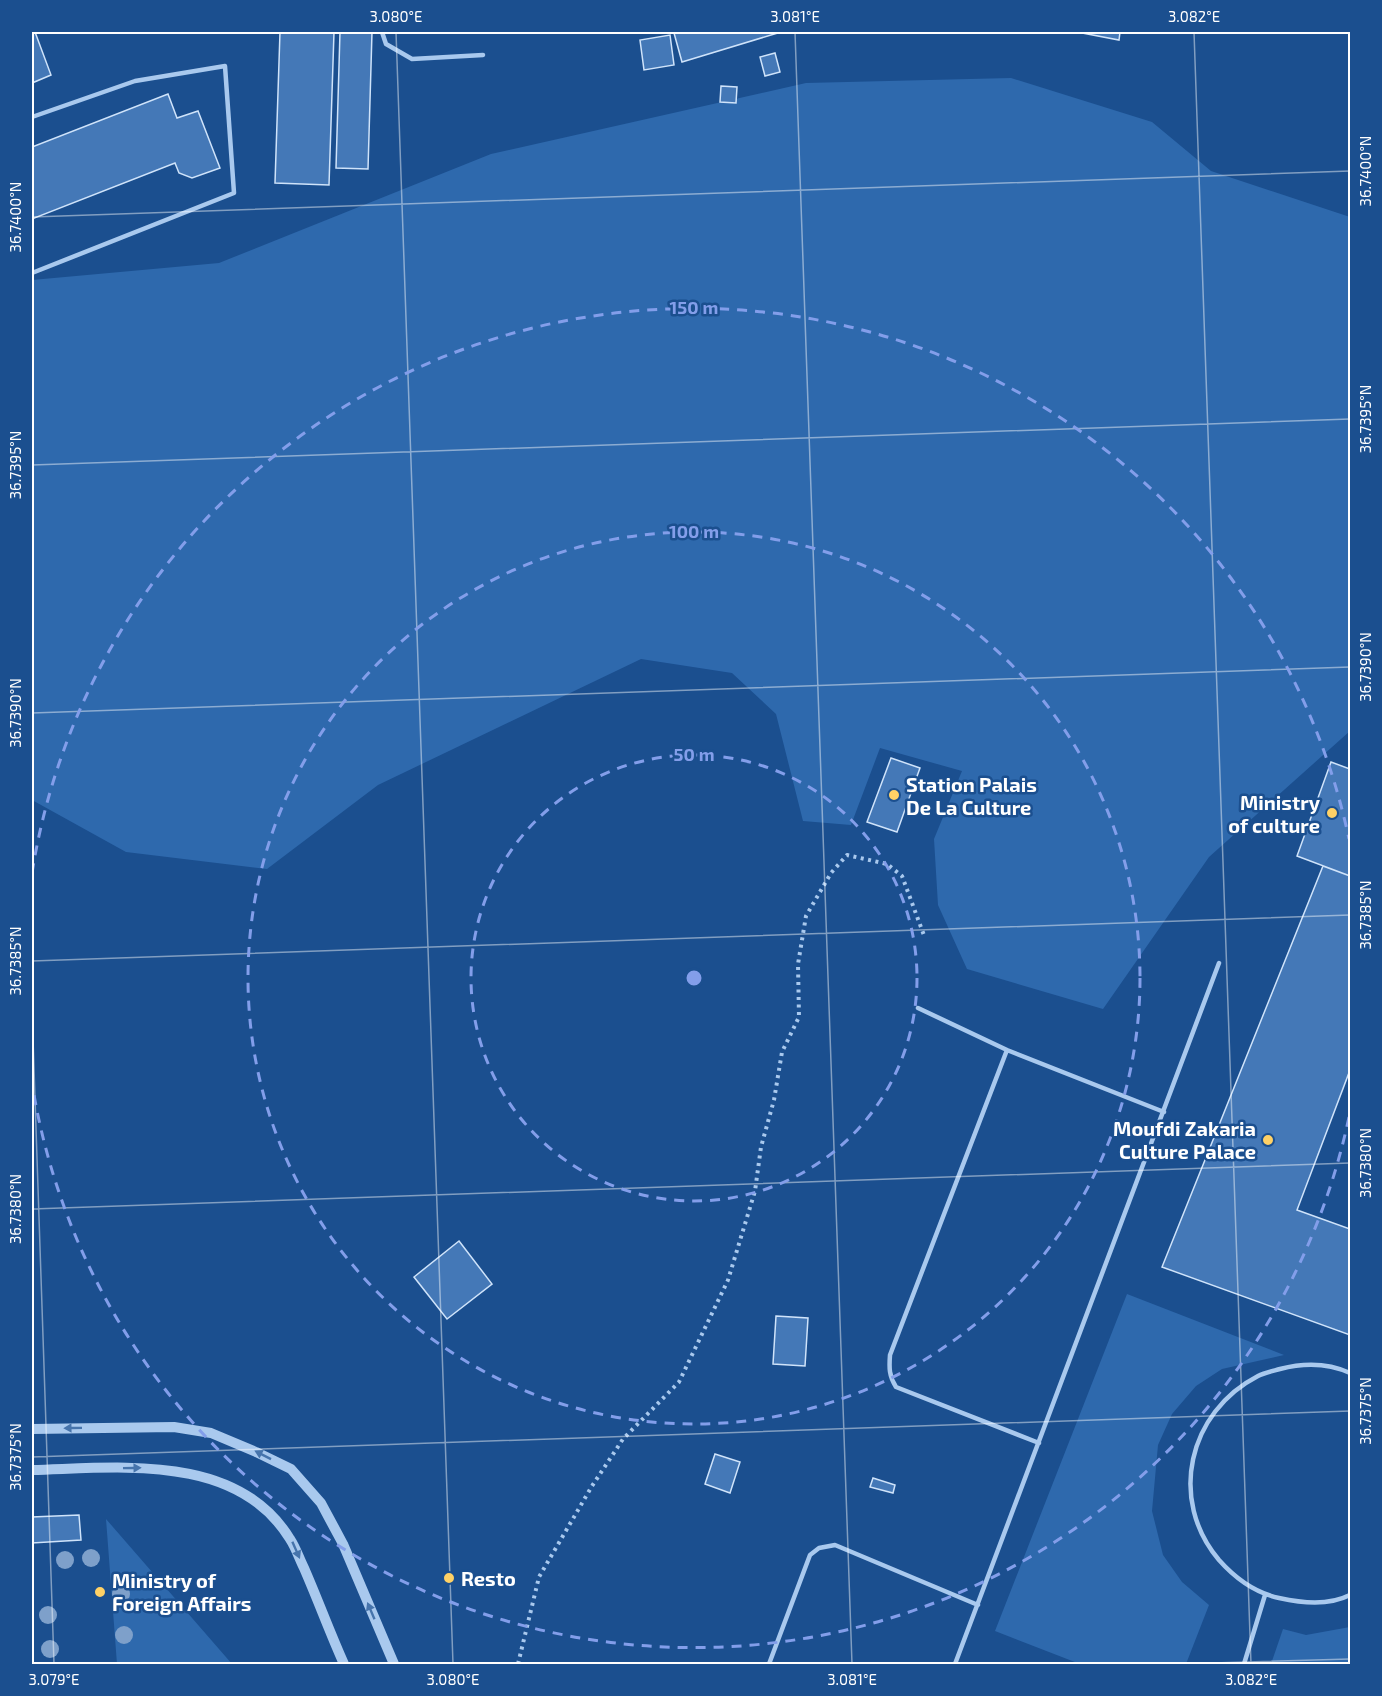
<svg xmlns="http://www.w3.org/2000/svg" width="1382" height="1696" viewBox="0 0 1382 1696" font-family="'Exo 2',sans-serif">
<rect width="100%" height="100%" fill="#1b4f8f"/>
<!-- green -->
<path fill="#2e69ad" d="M 1011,78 L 1152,122 L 1211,171 L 1350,217 L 1350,731 L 1209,857 L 1103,1009 L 967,969 L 938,905 L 934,839 L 962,771 L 880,748 L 851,825 L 803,821 L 776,714 L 732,673 L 641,659 L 378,785 L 267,869 L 126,852 L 32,800 L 32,280 L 219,263 L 491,154 L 806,83 Z
M 1127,1294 L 1284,1355 L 1222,1369 L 1196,1386 L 1172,1414 L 1158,1445 L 1152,1511 L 1163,1555 L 1182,1582 L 1209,1605 L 1186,1664 L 1080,1664 L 995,1631 Z
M 106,1519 L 232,1664 L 117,1664 Z
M 1350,1627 L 1350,1664 L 1271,1664 L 1283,1629 L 1306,1635 Z"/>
<!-- building -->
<path fill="#4478b7" stroke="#cfe3fa" stroke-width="1.5" d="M 32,32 L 35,32 L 51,75 L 32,83 Z
M 280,32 L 334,32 L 329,185 L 275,183 Z
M 340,32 L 372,32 L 368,169 L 336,168 Z
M 679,32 L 781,32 L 682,62 L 674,33 Z
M 1077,32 L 1120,32 L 1119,40 Z
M 670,35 L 674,65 L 644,70 L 640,40 Z
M 775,53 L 780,72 L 765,76 L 760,57 Z
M 721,86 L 737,87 L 736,103 L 720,102 Z
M 168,94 L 177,118 L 198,111 L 220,168 L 192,178 L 179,173 L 175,163 L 32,219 L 32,147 Z
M 891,758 L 920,768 L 897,832 L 867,822 Z
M 1331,762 L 1350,769 L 1350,876 L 1297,856 Z
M 1323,866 L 1350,876 L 1350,1070 L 1297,1210 L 1350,1229 L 1350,1335 L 1162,1267 Z
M 459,1241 L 492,1284 L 447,1319 L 414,1277 Z
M 776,1316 L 808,1318 L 805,1366 L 773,1364 Z
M 715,1454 L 740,1462 L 730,1493 L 705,1484 Z
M 873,1478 L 895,1485 L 893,1493 L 870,1487 Z
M 79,1515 L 81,1540 L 32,1543 L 32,1517 Z"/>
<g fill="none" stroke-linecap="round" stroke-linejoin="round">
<!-- path -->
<path stroke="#a9c9ee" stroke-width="4" stroke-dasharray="3 4.5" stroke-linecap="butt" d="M 518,1664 L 539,1577 L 592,1486 L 623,1439 L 679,1382 L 728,1280 L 755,1191 L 761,1147 L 774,1100 L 782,1052 L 799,1017 L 798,964 L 806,916 L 831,873 L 847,855 L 887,864 L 902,876 L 925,938"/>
<!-- service -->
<path stroke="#a9c9ee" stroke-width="4.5" d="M 382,32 L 386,44 L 412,59 L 483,55
M 32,117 L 135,81 L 225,66 L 234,193 L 32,273
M 918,1008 L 1007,1050 L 1164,1112
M 1007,1050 L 890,1355 C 889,1368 889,1376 896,1387 L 1039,1443
M 1350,1373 C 1328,1363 1303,1363 1280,1369 C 1273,1371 1264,1373 1258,1376 C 1188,1412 1168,1500 1219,1560 C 1235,1578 1256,1593 1279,1598 C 1302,1603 1328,1606 1350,1595
M 769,1664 L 810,1555 L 819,1548 L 835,1545 L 978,1605
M 955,1664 L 1219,963
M 1244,1664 L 1265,1595"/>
<!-- tertiary -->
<path stroke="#a9c9ee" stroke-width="10" d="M 32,1429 L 174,1427 L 211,1433 L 256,1452 L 291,1469 L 321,1503 L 343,1544 L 394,1664
M 32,1470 C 119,1468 237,1452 290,1539 C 296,1548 299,1558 304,1568 C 318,1600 330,1633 344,1664"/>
</g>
<!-- trees -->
<g fill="#7ea0ca">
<circle cx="91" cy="1558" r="9"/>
<circle cx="65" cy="1560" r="9"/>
<circle cx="121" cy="1594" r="9"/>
<circle cx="48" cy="1615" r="9"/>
<circle cx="124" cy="1635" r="9"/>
<circle cx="50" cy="1649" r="9"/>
</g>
<!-- one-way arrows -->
<defs><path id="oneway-solid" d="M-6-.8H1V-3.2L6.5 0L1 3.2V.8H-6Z" transform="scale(1.5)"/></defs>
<g fill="#4674ac">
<use href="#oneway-solid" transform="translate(73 1428) rotate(179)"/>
<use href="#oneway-solid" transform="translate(263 1455) rotate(-153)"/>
<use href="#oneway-solid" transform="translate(132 1468) rotate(-1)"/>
<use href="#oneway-solid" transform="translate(296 1550) rotate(66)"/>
<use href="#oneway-solid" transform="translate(371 1611) rotate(-113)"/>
</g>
<!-- ticks -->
<path fill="none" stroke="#fff" stroke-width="1.5" stroke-opacity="0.45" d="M 396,32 L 453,1664M 795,32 L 852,1664M 1194,32 L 1251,1664M 32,217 L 1350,171M 32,465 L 1350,419M 32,713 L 1350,667M 32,961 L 1350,915M 32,1009 L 54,1664M 32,1209 L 1350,1163M 32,1457 L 1350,1411M 1179,1664 L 1350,1659"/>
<!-- distance rings -->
<g fill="none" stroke="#839eea" stroke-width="3" stroke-dasharray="10 8">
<circle cx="694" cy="978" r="223"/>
<circle cx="694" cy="978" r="446"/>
<path d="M1349 1117A670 670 0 0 1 32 1083M32 873A670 670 0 0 1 1349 839"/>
</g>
<!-- markers -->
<g fill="#ffd166" stroke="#1b4f8f" stroke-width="2">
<circle cx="894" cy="795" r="6"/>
<circle cx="1332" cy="813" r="6"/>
<circle cx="1268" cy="1140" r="6"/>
<circle cx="449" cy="1578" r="6"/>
<circle cx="100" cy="1592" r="6"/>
</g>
<g text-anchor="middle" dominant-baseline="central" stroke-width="5" stroke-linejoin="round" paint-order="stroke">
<!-- poi labels -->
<g font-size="20" font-weight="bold" fill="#fff" stroke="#1b4f8f" text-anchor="start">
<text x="906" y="784">Station Palais<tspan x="906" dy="23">De La Culture</tspan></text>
<text x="1320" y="802" text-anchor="end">Ministry<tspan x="1320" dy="23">of culture</tspan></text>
<text x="1256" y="1128" text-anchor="end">Moufdi Zakaria<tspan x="1256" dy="23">Culture Palace</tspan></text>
<text x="461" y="1578">Resto</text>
<text x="112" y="1580">Ministry of<tspan x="112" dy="23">Foreign Affairs</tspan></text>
</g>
</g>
<circle cx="694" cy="978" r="9" fill="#839eea" stroke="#1b4f8f" stroke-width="3"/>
<g font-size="18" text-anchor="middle" font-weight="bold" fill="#839eea" stroke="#1b4f8f" stroke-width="5" stroke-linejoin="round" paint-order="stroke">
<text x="694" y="314">150 m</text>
<text x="694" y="538">100 m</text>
<text x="694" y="761">50 m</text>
</g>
<!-- border -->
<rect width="1382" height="1696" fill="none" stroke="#1b4f8f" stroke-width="66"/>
<rect x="33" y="33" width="1316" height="1630" fill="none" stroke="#fff" stroke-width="2"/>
<g font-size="15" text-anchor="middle" fill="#fff">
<text x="396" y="22">3.080°E</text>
<text x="795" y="22">3.081°E</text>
<text x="1194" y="22">3.082°E</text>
<text transform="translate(1366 171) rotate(-90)" y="5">36.7400°N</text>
<text transform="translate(16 217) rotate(-90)" y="5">36.7400°N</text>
<text transform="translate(1366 419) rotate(-90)" y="5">36.7395°N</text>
<text transform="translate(16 465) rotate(-90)" y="5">36.7395°N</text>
<text transform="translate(1366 667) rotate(-90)" y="5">36.7390°N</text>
<text transform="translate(16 713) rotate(-90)" y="5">36.7390°N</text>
<text transform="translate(1366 915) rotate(-90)" y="5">36.7385°N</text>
<text transform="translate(16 961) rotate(-90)" y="5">36.7385°N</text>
<text transform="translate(1366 1163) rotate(-90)" y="5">36.7380°N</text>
<text transform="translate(16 1209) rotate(-90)" y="5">36.7380°N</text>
<text transform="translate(1366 1411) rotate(-90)" y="5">36.7375°N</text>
<text transform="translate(16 1457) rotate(-90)" y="5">36.7375°N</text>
<text x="54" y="1685">3.079°E</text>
<text x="453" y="1685">3.080°E</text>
<text x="852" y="1685">3.081°E</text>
<text x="1251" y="1685">3.082°E</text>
</g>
</svg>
